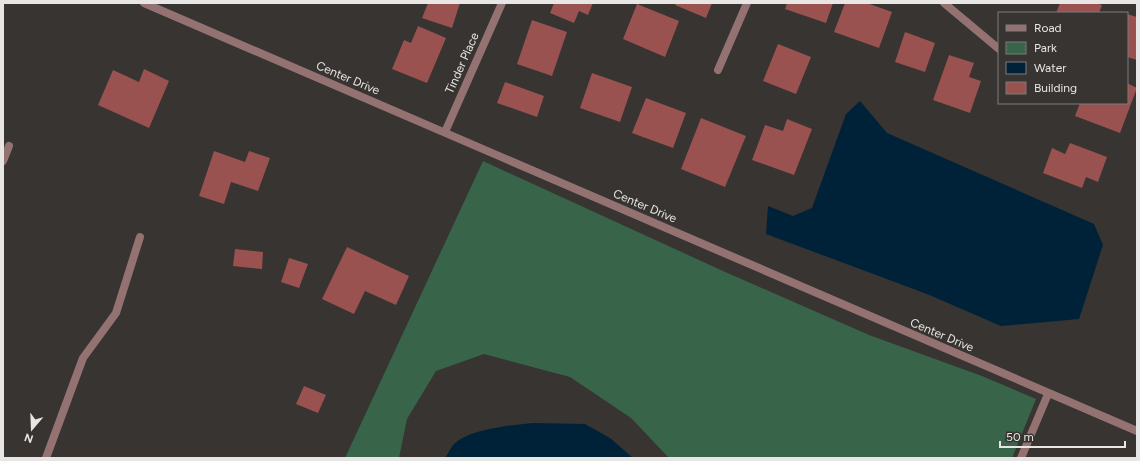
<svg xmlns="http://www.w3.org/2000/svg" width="1140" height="461" viewBox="0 0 1140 461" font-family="Figtree,sans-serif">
<rect width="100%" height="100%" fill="#373431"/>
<!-- green -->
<path fill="#386449" d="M 483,161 L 723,271 L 869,335 L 982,376 L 1036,399 L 1012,458 L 669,458 L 631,418 L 570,377 L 484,354 L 436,371 L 407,419 L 399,458 L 345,458 Z"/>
<!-- water -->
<path fill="#002238" d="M 860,101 L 887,133 L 1094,224 L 1103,245 L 1079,319 L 1001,326 L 927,294 L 766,234 L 768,206 L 793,216 L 812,208 L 846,114 Z
M 533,423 L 585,424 L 610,438 L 633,458 L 445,458 C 448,454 450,449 453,445 C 468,429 512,425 533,423 Z"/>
<!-- building -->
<path fill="#995250" d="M 428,3 L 460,3 L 452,28 L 422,18 Z
M 554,3 L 593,3 L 588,15 L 579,11 L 574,23 L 550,13 Z
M 676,3 L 712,3 L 706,18 L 675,5 Z
M 787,3 L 833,3 L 826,23 L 785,9 Z
M 845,3 L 867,3 L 892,12 L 879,48 L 834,32 Z
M 1060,3 L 1096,3 L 1102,5 L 1099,13 L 1056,13 Z
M 637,4 L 679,21 L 665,57 L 623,39 Z
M 1127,14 L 1137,17 L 1137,60 L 1127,57 Z
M 532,20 L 567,32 L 552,76 L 517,64 Z
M 418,26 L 446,38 L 427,83 L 392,69 L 404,40 L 411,43 Z
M 905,32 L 935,43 L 925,72 L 895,62 Z
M 778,44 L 811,57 L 796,94 L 763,81 Z
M 949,55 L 974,63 L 969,77 L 981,81 L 970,113 L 933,100 Z
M 144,69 L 169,81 L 149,128 L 98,105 L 113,70 L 139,82 Z
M 592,73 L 632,87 L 620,122 L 580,108 Z
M 505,82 L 544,96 L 537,117 L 497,103 Z
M 1127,83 L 1137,88 L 1120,133 L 1075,116 L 1080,103 L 1127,103 Z
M 646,98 L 686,113 L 673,148 L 632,133 Z
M 701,118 L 746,136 L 725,187 L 681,169 Z
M 787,119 L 812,129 L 794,175 L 752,160 L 765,125 L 783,131 Z
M 1070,143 L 1107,157 L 1098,182 L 1086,177 L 1082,188 L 1043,173 L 1052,148 L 1065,154 Z
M 214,151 L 245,162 L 249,151 L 270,158 L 258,191 L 231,182 L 224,204 L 199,196 Z
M 347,247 L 409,276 L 396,305 L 365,291 L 354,314 L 322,299 Z
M 235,249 L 263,252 L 262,269 L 233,266 Z
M 289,258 L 308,264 L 299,288 L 281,282 Z
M 304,386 L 326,395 L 318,413 L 296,404 Z"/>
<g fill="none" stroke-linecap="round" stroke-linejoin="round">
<!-- street -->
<path stroke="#947272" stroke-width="8" d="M 144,3 L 1137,431
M 944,3 L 999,49
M 718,70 L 747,3
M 445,132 L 502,3
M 3,161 L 9,146
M 46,458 L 83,358 L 116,313 L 140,237
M 1021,458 L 1048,394"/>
</g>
<g text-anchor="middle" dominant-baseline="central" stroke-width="3" stroke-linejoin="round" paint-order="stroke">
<!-- street labels -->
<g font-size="12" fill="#e8e6e4" stroke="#373431">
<text transform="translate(462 63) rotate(-66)">Tinder Place</text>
<text transform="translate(348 78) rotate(23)">Center Drive</text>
<text transform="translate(645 206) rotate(23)">Center Drive</text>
<text transform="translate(942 335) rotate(23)">Center Drive</text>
</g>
</g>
<!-- border -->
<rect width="1140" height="461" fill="none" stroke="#e8e6e4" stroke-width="8"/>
<!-- legend -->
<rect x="998" y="12" width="130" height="92" fill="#373431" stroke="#7e7b79"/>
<rect x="1006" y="25" width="20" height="6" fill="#947272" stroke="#7e7b79"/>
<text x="1034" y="32" font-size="12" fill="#e8e6e4">Road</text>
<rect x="1006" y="42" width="20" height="12" fill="#386449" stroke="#7e7b79"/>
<text x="1034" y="52" font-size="12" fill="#e8e6e4">Park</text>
<rect x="1006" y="62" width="20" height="12" fill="#002238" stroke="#7e7b79"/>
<text x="1034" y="72" font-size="12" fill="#e8e6e4">Water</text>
<rect x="1006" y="82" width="20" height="12" fill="#995250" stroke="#7e7b79"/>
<text x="1034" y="92" font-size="12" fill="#e8e6e4">Building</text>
<!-- north arrow -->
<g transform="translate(32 429) rotate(199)" stroke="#373431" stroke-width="3" paint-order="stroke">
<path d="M0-3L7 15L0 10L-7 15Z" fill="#e8e6e4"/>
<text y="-6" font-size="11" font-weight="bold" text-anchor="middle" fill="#e8e6e4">N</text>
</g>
<!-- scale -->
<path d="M1000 441v6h125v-6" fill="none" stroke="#e8e6e4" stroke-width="2"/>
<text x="1006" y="441" font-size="12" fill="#e8e6e4" stroke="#373431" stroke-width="3" paint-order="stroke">50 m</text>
</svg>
